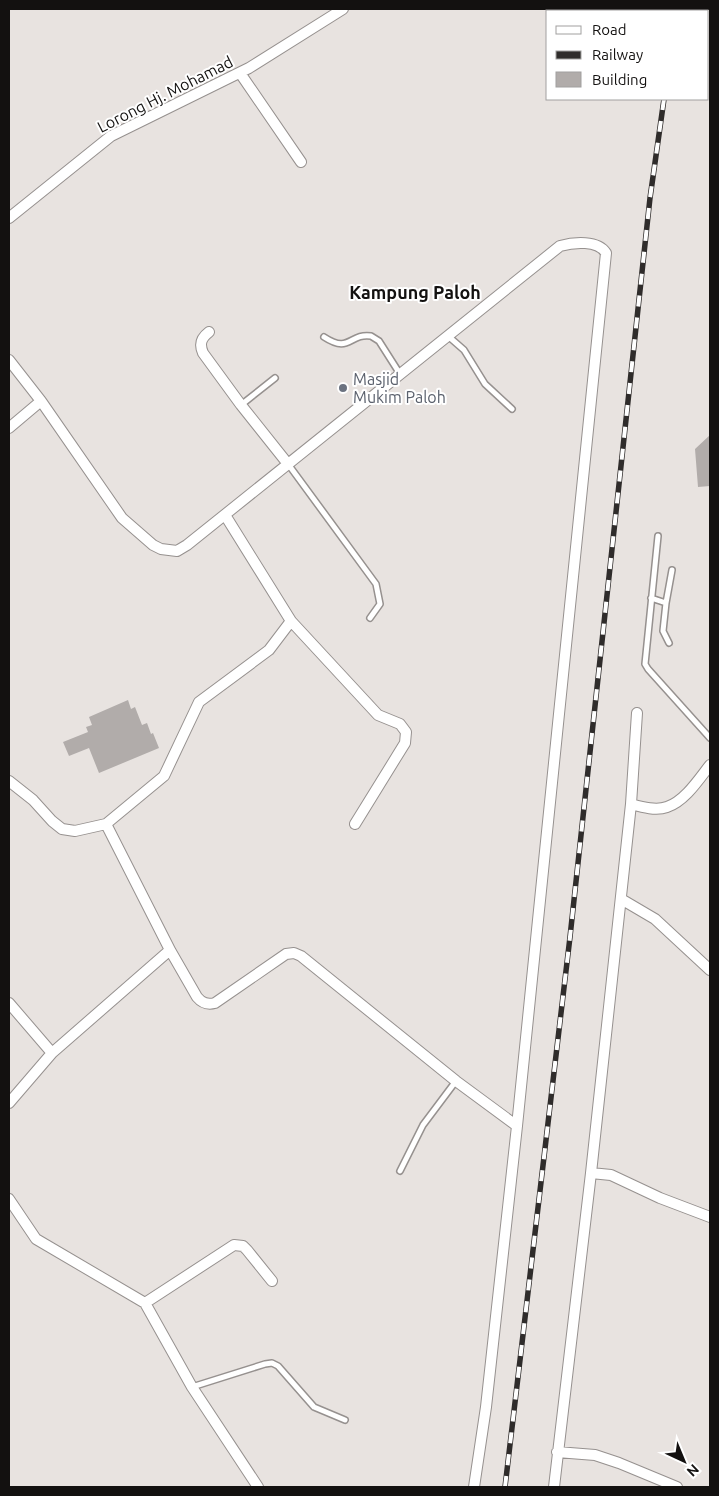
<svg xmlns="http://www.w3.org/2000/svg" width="719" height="1496" viewBox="0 0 719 1496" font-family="Ubuntu,sans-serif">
<rect width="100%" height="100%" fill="#e8e3e0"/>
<!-- building -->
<path fill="#b1acaa" d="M 710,435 L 710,486 L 698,487 L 695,449 Z
M 128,700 L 131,709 L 135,707 L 142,725 L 147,723 L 151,734 L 153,733 L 159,748 L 99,773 L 89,748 L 69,756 L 63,742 L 88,732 L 86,727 L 92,725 L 89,717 Z"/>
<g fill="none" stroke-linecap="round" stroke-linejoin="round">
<defs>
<path id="service" d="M 448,336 L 464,350 L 485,384 L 512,409
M 324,337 C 350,354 349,333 371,336 L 379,341 L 400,374
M 241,405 L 275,378
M 288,464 L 376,584 L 380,604 L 370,618
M 658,536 L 645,664 L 648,669 L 710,738
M 651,598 L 666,603 L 663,631 L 669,643
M 666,603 L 672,570
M 400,1171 L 423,1125 L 456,1081
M 192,1387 L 265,1364 L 272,1363 L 278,1366 L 314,1407 L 345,1420"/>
<path id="minor" d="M 240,73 L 301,162
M 9,218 L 111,136 L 249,68 L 343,9
M 209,332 C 201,338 199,344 203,353 L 241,405 L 288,464
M 9,360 L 41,401 L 122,518 L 153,545 L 161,549 L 177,551 L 187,545 L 560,246 C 574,242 598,240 606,253 L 517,1126 L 486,1407 L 474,1487
M 9,428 L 41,401
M 225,515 L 291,621 L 378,715 L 400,724 L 406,732 L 405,743 L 355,824
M 9,781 L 33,800 L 52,821 L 62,829 L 75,831 L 106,824
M 631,804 L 637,713
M 621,899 L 655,919 L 710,970
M 170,950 L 106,824 L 164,776 L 199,702 L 269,650 L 291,621
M 9,1003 L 52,1053
M 9,1103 L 52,1053 L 170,950 L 197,997 C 202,1003 207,1005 215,1003 L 286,954 L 294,953 L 301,956 L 456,1081 L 517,1126
M 591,1173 L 611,1175 L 660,1198 L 710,1217
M 9,1199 L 36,1239 L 145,1303 L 234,1245 L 243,1246 L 247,1250 L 272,1281
M 145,1303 L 192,1387 L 258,1487
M 557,1452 L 595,1455 L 619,1463 L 677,1487
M 554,1487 L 591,1173 L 631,804 C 642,807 656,811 667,807 C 685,801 699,779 710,765"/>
</defs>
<!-- service casing -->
<use href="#service" stroke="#96918f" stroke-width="8"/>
<!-- minor casing -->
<use href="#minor" stroke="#96918f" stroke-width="12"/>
<!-- service -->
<use href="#service" stroke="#fff" stroke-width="5"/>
<!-- minor -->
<use href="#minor" stroke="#fff" stroke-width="10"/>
<defs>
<path id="rail" d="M 674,11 L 675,9
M 505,1487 L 570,937 L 650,198 L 664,99"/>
</defs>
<!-- rail casing -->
<use href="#rail" stroke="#2f2c2b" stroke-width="5.5"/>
<!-- rail -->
<use href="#rail" stroke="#fff" stroke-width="4" stroke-dasharray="11" stroke-linecap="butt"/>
</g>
<!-- markers -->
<circle fill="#6b7280" stroke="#fff" stroke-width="2" cx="343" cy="388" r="5"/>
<g text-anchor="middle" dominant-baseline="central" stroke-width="4" stroke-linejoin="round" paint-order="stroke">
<!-- street labels -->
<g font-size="16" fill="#131110" stroke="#fff">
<text transform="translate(165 94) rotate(-27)">Lorong Hj. Mohamad</text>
</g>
<!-- worship labels -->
<g font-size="16" fill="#5b616d" stroke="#fff" text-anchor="start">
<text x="353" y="379">Masjid<tspan x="353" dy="18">Mukim Paloh</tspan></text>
</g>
<!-- neighbourhood labels -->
<g font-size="18" font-weight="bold" fill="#131110" stroke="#fff">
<text x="415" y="292">Kampung Paloh</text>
</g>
</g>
<!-- border -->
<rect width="719" height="1496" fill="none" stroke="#131110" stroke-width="20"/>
<!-- legend -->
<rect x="546" y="10" width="162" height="90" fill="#ffffff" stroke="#a1a09f"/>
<rect x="556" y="26" width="25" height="8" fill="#ffffff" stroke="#a1a09f"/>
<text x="592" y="35" font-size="15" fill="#131110">Road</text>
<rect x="556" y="51" width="25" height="8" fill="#2f2c2b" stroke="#a1a09f"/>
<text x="592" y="60" font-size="15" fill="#131110">Railway</text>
<rect x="556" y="72" width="25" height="15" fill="#b1acaa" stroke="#a1a09f"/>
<text x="592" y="85" font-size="15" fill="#131110">Building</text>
<!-- north arrow -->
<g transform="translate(684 1461) rotate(136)" stroke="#ffffff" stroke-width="4" paint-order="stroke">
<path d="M0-4L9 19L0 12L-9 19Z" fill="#131110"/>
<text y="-8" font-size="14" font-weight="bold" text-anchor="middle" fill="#131110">N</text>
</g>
</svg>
